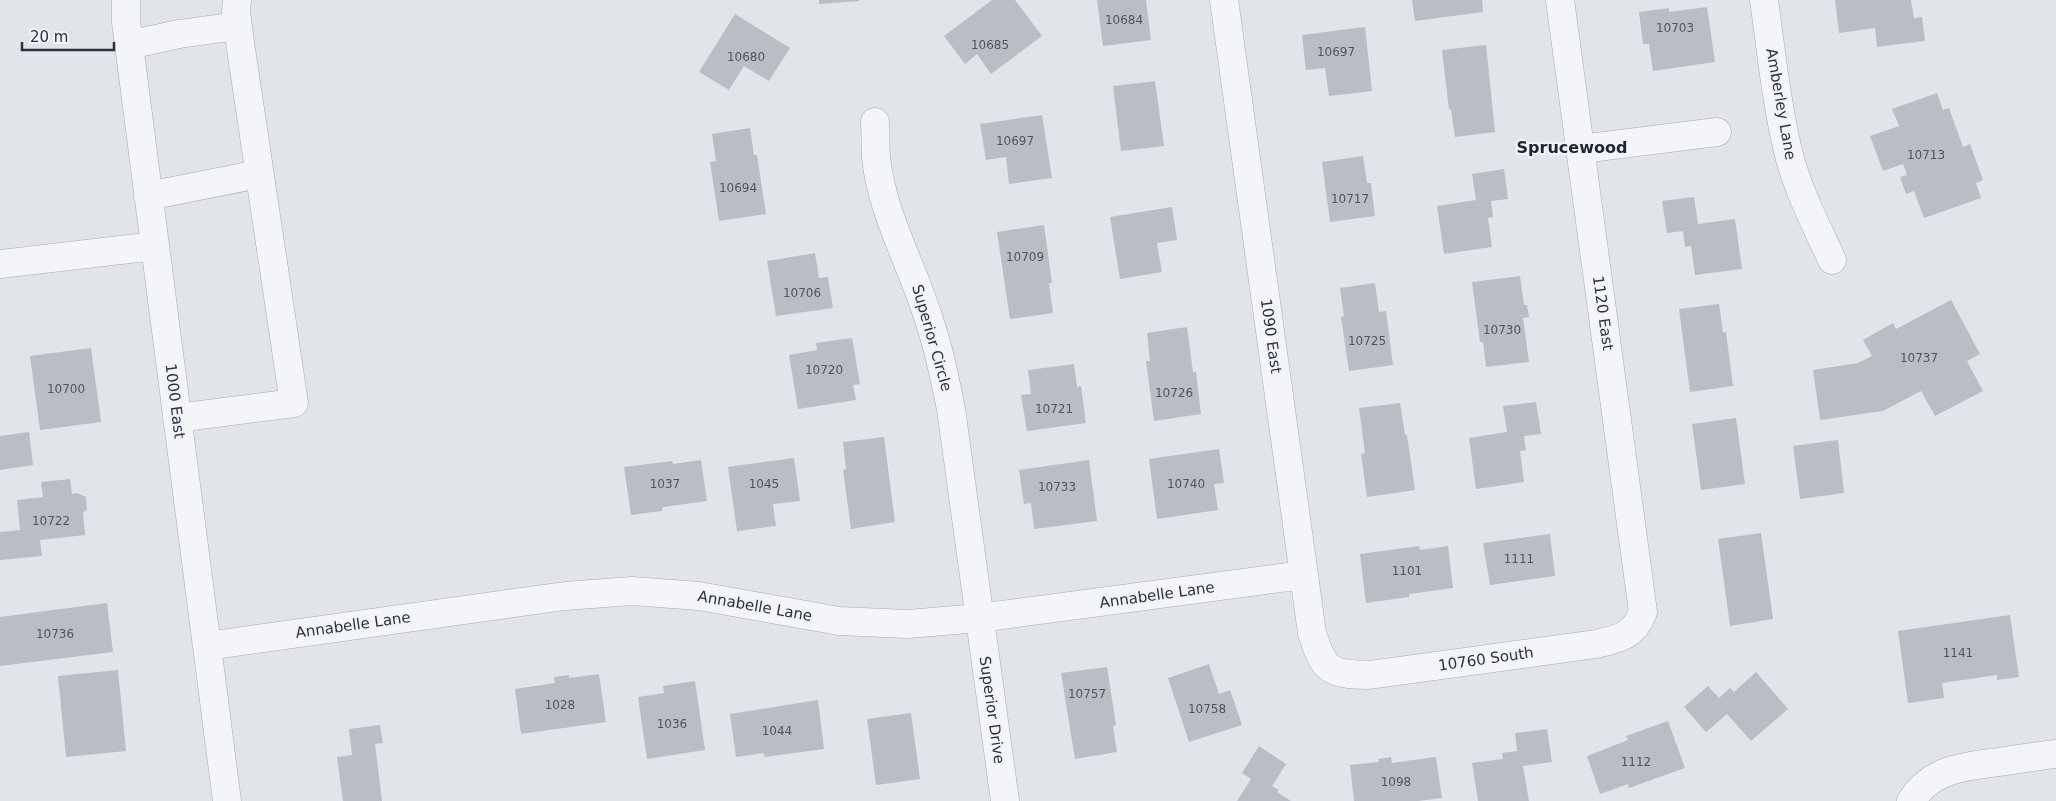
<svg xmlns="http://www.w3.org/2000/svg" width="2056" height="801" viewBox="0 0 2056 801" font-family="'DejaVu Sans',sans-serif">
<rect width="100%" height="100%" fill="#e1e4e9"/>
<!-- building -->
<path fill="#b9bec6" d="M 819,0 L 859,0 L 859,1 L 819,4 Z
M 992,0 L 1015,0 L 1042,36 L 991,74 L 977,54 L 965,64 L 944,36 Z
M 1097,0 L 1146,0 L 1151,40 L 1103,46 Z
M 1412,0 L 1482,0 L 1483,12 L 1415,21 Z
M 1835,0 L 1911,0 L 1914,18 L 1922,17 L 1925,41 L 1877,47 L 1875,28 L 1839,33 Z
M 1707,7 L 1715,62 L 1653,71 L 1649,44 L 1643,44 L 1639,12 L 1669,8 L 1669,12 Z
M 735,14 L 790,48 L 769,81 L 744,66 L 729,90 L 699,72 Z
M 1365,27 L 1372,91 L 1329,96 L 1325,68 L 1306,70 L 1302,35 Z
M 1486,45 L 1495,132 L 1455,137 L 1451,109 L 1449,110 L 1442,50 Z
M 1155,81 L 1164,146 L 1121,151 L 1113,86 Z
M 1937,93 L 1943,110 L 1949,108 L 1963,147 L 1970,144 L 1983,180 L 1976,183 L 1981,198 L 1924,218 L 1914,191 L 1906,194 L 1900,177 L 1907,175 L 1903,164 L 1883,171 L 1870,136 L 1899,126 L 1892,109 Z
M 1042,115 L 1052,178 L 1009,184 L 1006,157 L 986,160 L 980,124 Z
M 750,128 L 754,155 L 757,155 L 766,214 L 719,221 L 710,162 L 716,161 L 712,134 Z
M 1363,156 L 1367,183 L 1371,183 L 1375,216 L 1330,222 L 1322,162 Z
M 1504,169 L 1508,199 L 1491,201 L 1493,217 L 1488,218 L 1492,247 L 1444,254 L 1437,206 L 1476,200 L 1472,174 Z
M 1694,197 L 1698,224 L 1735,219 L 1742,269 L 1695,275 L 1691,246 L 1685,247 L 1683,231 L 1667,233 L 1662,201 Z
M 1172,207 L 1177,240 L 1157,243 L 1162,272 L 1120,279 L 1110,217 Z
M 1044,225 L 1052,283 L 1049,283 L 1053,313 L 1010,319 L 997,232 Z
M 815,253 L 819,278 L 828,277 L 833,308 L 776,316 L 767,261 Z
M 1520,276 L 1524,305 L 1527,305 L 1529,317 L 1523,318 L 1529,362 L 1486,367 L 1483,342 L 1480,342 L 1472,282 Z
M 1375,283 L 1379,312 L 1386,311 L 1393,365 L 1349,371 L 1341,317 L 1344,316 L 1340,288 Z
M 1951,300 L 1980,354 L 1967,361 L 1983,391 L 1935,416 L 1921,391 L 1883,411 L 1820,420 L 1813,370 L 1858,363 L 1872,356 L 1863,340 L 1893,323 L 1896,329 Z
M 1719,304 L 1723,333 L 1726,332 L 1733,386 L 1690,392 L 1679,309 Z
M 1187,327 L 1193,372 L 1196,372 L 1201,414 L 1154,421 L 1146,361 L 1150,361 L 1147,333 Z
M 852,338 L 860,384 L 853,385 L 856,400 L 798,409 L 789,355 L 817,350 L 816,343 Z
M 91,348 L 101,422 L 40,430 L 30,356 Z
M 1074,364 L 1077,387 L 1081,386 L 1086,423 L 1027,431 L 1021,395 L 1031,394 L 1028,370 Z
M 1536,402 L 1541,434 L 1524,436 L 1526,450 L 1520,451 L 1524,482 L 1476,489 L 1469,438 L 1507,432 L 1503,406 Z
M 1400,403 L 1405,435 L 1407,435 L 1415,490 L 1367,497 L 1361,454 L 1365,453 L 1359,408 Z
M 1736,418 L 1745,484 L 1701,490 L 1692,424 Z
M 29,432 L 33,465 L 0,470 L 0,436 Z
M 884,437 L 895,522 L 851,529 L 843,470 L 846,469 L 843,442 Z
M 1838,440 L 1844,493 L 1800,499 L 1793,446 Z
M 1219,449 L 1224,483 L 1214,484 L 1218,510 L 1157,519 L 1149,459 Z
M 794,458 L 800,501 L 773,504 L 776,526 L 737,531 L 728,467 Z
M 701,460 L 707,501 L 663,507 L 662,511 L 631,515 L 624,467 L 672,461 L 673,464 Z
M 1089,460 L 1097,521 L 1034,529 L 1031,503 L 1024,504 L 1019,470 Z
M 70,479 L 72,494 L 77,493 L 86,497 L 87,510 L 83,512 L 85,535 L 40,540 L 42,556 L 0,560 L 0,532 L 20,530 L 17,500 L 43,497 L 41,482 Z
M 1761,533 L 1773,619 L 1730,626 L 1718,539 Z
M 1550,534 L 1555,576 L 1490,585 L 1483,543 Z
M 1419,546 L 1420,550 L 1448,546 L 1453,588 L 1409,594 L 1409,597 L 1366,603 L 1360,554 Z
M 107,603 L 113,652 L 0,666 L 0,617 Z
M 2010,615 L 2019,677 L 1997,680 L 1997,675 L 1942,683 L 1944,698 L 1908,703 L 1898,631 Z
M 1209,664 L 1219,694 L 1230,690 L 1242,725 L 1189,742 L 1168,678 Z
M 1107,667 L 1116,725 L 1113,726 L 1117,752 L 1075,759 L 1061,673 Z
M 118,670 L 126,751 L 66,757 L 58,676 Z
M 1756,672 L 1788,709 L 1751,741 L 1727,714 L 1706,732 L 1684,707 L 1708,686 L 1719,698 L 1730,688 L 1734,692 Z
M 599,674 L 606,722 L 521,734 L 515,689 L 555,683 L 554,677 L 569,675 L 569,678 Z
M 695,681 L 705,750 L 647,759 L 638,697 L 664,693 L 663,686 Z
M 818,700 L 824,749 L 764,757 L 764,753 L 736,757 L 730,714 Z
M 911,713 L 920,779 L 876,785 L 867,719 Z
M 1668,721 L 1685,768 L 1629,788 L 1628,784 L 1600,794 L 1587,756 L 1628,740 L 1626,736 Z
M 380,725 L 383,743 L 375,744 L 382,801 L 343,801 L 337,757 L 352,755 L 349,729 Z
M 1547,729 L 1552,762 L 1523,766 L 1529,801 L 1478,801 L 1472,763 L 1503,759 L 1502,753 L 1517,751 L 1515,733 Z
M 1259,746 L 1286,764 L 1272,786 L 1279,790 L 1277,792 L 1291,801 L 1237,801 L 1251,779 L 1242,773 Z
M 1391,757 L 1392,763 L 1436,757 L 1442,798 L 1418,801 L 1354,801 L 1350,765 L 1379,762 L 1378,759 Z"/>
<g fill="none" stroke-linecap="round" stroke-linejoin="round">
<defs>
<path id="minor" d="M 126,0 L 126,22 L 129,45 L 227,801
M 1224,0 L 1312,633 C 1324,671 1329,674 1369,675 L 1596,644 C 1619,639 1634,636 1643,612 L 1560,0
M 1764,0 C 1771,50 1776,101 1788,151 C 1797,189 1816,225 1832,260
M 129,45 L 179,34 L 237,26
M 875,122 C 876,134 875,145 876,157 C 881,212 913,267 929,320 C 939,349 945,379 951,409 L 1005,801
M 1581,149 L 1717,132
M 148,196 L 259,174
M 0,264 L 155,246
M 177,418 L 294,403 L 241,49 L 236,11 L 237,0
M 207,646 L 565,596 L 632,591 L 699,596 L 839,621 L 908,624 L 979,618 L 1303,575
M 1911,801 C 1931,769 1965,766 1999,762 C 2018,759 2037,756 2056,754"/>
</defs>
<!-- minor casing -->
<use href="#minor" stroke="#a6abb3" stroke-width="29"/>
<!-- minor -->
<use href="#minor" stroke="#f4f5f8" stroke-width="28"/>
</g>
<g text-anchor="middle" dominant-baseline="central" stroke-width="4.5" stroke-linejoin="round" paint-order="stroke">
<!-- number labels -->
<g font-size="12" fill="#4e5562">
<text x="1124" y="20">10684</text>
<text x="1675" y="28">10703</text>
<text x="990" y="45">10685</text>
<text x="1336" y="52">10697</text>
<text x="746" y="57">10680</text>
<text x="1015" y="141">10697</text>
<text x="1926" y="155">10713</text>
<text x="738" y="188">10694</text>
<text x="1350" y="199">10717</text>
<text x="1025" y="257">10709</text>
<text x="802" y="293">10706</text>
<text x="1502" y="330">10730</text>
<text x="1367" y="341">10725</text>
<text x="1919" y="358">10737</text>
<text x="824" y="370">10720</text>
<text x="66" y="389">10700</text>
<text x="1174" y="393">10726</text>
<text x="1054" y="409">10721</text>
<text x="665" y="484">1037</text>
<text x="764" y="484">1045</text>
<text x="1186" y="484">10740</text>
<text x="1057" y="487">10733</text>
<text x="51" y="521">10722</text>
<text x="1519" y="559">1111</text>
<text x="1407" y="571">1101</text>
<text x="55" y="634">10736</text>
<text x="1958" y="653">1141</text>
<text x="1087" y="694">10757</text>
<text x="560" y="705">1028</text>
<text x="1207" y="709">10758</text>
<text x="672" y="724">1036</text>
<text x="777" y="731">1044</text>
<text x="1636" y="762">1112</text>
<text x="1396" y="782">1098</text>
</g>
<!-- street labels -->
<g font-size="15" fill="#2a3240" stroke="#f1f3f7">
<text transform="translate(1781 104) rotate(80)">Amberley Lane</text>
<text transform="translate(1603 313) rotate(82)">1120 East</text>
<text transform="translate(1271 336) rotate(82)">1090 East</text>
<text transform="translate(932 338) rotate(74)">Superior Circle</text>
<text transform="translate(175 401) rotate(83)">1000 East</text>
<text transform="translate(1157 595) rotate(-8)">Annabelle Lane</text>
<text transform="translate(755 606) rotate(10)">Annabelle Lane</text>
<text transform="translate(353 625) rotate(-8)">Annabelle Lane</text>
<text transform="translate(1486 659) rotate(-8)">10760 South</text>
<text transform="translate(992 710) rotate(82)">Superior Drive</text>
</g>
<!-- neighbourhood labels -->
<g font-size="16" font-weight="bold" fill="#1d2331" stroke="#f1f3f7">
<text x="1572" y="147">Sprucewood</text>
</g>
</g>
<!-- scale -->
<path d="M22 42v8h92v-8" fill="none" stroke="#2a3240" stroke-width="2.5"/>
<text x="30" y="42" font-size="15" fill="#2a3240" stroke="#f1f3f7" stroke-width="4" paint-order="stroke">20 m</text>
</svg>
